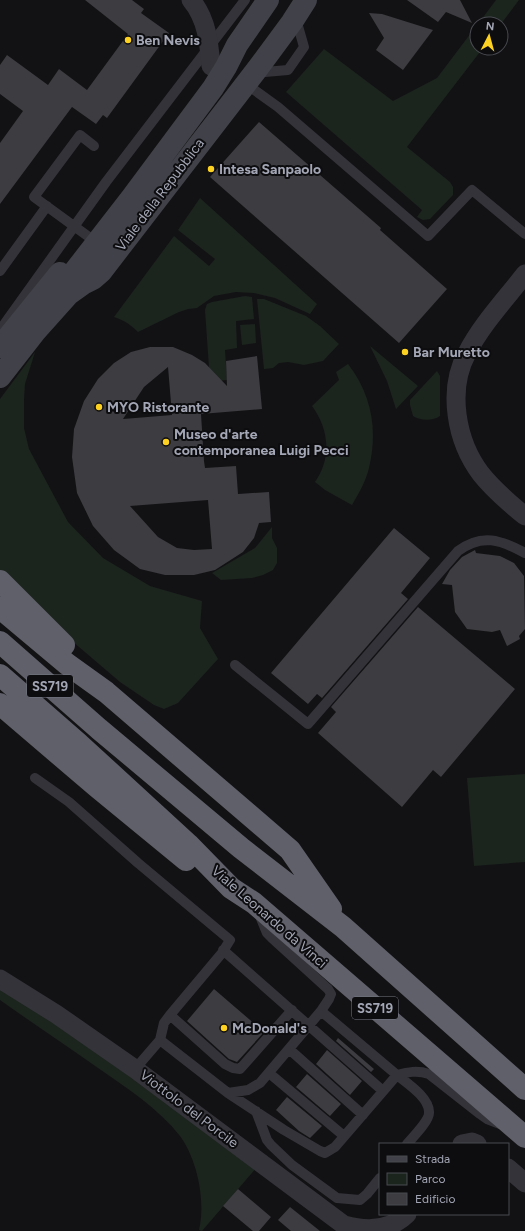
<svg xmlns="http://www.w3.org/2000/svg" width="525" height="1231" viewBox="0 0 525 1231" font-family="Figtree,sans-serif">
<rect width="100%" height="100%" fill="#121214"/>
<!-- green -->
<path fill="#1c241e" d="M 496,0 L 519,0 L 501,24 L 478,24 Z
M 477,25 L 477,48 L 483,48 L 407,147 L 450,182 L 453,187 L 453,195 L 430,219 L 423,220 L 417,217 L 422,210 L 286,92 L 324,49 L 393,101 L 437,78 Z
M 200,198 L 317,304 L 310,314 L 275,298 L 254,293 L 236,292 L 214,296 L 197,308 L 188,309 L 179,312 L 138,332 C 131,325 124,320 114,317 L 174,236 L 209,266 L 215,259 L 178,230 Z
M 245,296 L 252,297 L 254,319 L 236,321 L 237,348 L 225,350 L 227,380 L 210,382 L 205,310 L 207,304 L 212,302 Z
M 257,299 L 264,299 L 306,316 L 320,326 L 339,344 L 323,361 L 304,365 L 288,362 L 279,363 L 273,368 L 264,369 Z
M 255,324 L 256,343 L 242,345 L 240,325 Z
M 370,346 L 418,386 L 396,409 L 387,381 Z
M 35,352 L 25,384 L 24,400 L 24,428 L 29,449 L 68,522 L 103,558 L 150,586 L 202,601 L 200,628 L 218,659 L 178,703 L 164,709 L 154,705 L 120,682 L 72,641 L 0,570 L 0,399 Z
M 348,364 C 372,395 378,430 369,468 C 366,481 359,493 352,505 L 325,490 L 315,482 C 332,458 329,429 312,406 L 339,380 L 336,372 Z
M 437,371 L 440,376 L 440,416 C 433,421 421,421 413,416 L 410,405 L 410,400 Z
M 272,527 L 272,538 L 277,548 L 277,563 L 273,570 L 263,575 L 252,578 L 221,580 L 212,573 L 255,548 Z
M 525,774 L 525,862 L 474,866 L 467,778 Z
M 0,986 L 39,1011 L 257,1167 L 202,1231 L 199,1230 C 206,1201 197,1159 180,1136 C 158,1108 127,1088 98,1068 C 66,1045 32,1023 0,1000 Z"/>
<!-- building -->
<path fill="#3c3c41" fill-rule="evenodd" d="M 85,0 L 132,0 L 144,9 L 141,13 L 169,33 L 107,118 L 103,115 L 96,124 L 72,107 L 0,204 L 0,143 L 23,111 L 0,94 L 0,65 L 7,55 L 48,85 L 59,69 L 87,90 L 128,34 Z
M 407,0 L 460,0 L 472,23 L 446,12 L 438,22 Z
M 369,13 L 382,14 L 433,30 L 403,70 L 376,50 L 384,38 Z
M 259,122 L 381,228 L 380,230 L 447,289 L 399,343 L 210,177 Z
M 150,347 L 173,347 L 192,355 L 205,363 L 227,386 L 226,361 L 257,356 L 262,409 L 201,414 L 204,461 L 205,468 L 236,466 L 238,494 L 269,492 L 271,522 L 259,523 L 254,538 L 243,552 L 215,570 L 194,575 L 165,575 L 140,569 L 114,550 L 93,526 L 77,493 L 72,457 L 74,429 L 84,401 L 98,379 L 114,363 L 131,352 ZM 168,367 L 172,415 L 123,419 L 144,387 ZM 208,500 L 212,549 L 194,550 L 177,548 L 158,537 L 130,506 Z
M 394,528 L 430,558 L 401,593 L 408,599 L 322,698 L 317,694 L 308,704 L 271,673 Z
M 475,550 L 476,553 L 500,556 L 514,563 L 524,576 L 525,629 L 519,636 L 520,639 L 507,646 L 500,630 L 492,632 L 467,629 L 455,612 L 452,585 L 442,584 L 450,570 L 462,557 Z
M 418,607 L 515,689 L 441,777 L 433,770 L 402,807 L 318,733 L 336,712 L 331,707 Z
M 214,989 L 264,1032 L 237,1062 L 229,1059 L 187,1021 Z
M 338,1038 L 374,1069 L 371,1072 L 336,1041 Z
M 327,1050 L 362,1081 L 350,1095 L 316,1064 Z
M 307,1074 L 341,1104 L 330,1116 L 296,1087 Z
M 287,1097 L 322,1126 L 310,1138 L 299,1131 L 276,1110 Z
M 238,1189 L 271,1217 L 259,1231 L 253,1231 L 223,1206 Z
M 290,1207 L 320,1231 L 291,1231 L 278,1220 Z"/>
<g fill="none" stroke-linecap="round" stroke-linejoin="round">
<!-- lane -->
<path stroke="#333339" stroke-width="10" d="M 258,68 L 265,72 L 288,70 L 304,47 L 298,26 L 292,22
M 246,84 L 278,107 L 428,236 L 472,190 L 525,234
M 89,237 L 34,197 L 80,135 L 94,146
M 0,271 L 47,206
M 0,330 L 106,182 L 245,0
M 235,665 L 308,724 L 458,551 C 482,533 501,540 525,553
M 35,778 L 69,802 L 138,863 L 230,940 L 222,953 L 170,1015 L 164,1023 L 160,1040 L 135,1069
M 223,950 L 383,1091
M 321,1011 L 397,1075 C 408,1072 417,1070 429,1074 L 480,1114 L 487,1119 L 500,1124
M 170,1015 L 225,1064 L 233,1068 L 240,1069 L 292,1010
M 160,1040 L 228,1093 L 284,1130 L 320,1151 L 325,1153 L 335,1147 L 397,1075 C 407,1083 430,1098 429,1113 C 429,1121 413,1137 407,1144
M 289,1049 L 363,1115
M 269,1073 L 344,1136
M 228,1093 L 248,1090 L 260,1083 L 321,1011 L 329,999 L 331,994 L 328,989 L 272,938 L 267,933 L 260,916
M 256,1111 L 267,1140 L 271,1145 L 292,1165 L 337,1198 L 360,1200 L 367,1194 L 380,1178"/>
<!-- street -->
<path stroke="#333339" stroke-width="19" d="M 191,0 C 207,19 209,43 211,66
M 525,274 C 505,300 482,324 467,353 C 447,390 456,441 481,474 C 493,489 509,503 525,516
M 0,979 L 56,1014 L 135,1069 L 344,1225 C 366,1231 390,1231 407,1214
M 462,1144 L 472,1142 L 477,1144
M 508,1168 L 525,1183"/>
<!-- secondary -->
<path stroke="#414249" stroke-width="22" d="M 56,295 L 132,197 L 213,88 L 226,67 L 237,45 L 268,0
M 0,347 L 60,273
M 0,377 L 35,332 L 69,294 L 83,284 L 93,279 L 101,272 L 258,68 L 292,22 L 306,0"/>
<!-- highway -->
<path stroke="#5f606a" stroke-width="22" d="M 0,581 L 64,645
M 0,608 L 67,664 L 106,692 L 290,850 L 331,909
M 0,642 L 99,729 L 241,848 L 343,927 L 525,1089
M 0,675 L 79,744 L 188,844 L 231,888 L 254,903 L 525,1137
M 0,704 L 97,787 L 186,860"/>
</g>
<!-- markers -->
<g fill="#fdd121" stroke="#0d0d0f" stroke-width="1.5">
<circle cx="128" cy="40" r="4"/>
<circle cx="211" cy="169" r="4"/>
<circle cx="405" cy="352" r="4"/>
<circle cx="99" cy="407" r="4"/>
<circle cx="166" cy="442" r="4"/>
<circle cx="224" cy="1028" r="4"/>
</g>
<g text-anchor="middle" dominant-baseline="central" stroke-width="4" stroke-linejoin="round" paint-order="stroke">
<!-- shield labels -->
<g fill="#0d0d0f" stroke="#767883" stroke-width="1">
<rect x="27" y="675" width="46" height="22" rx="3"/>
<rect x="352" y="997" width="46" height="22" rx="3"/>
</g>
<g font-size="13" font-weight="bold" fill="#a3a6b5">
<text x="50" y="686">SS719</text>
<text x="375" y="1008">SS719</text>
</g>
<!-- poi labels -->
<g font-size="14" font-weight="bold" fill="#a3a6b5" stroke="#0d0d0f" text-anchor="start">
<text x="136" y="40">Ben Nevis</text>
<text x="219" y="169">Intesa Sanpaolo</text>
<text x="413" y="352">Bar Muretto</text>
<text x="107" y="407">MYO Ristorante</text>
<text x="174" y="434">Museo d'arte<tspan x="174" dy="16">contemporanea Luigi Pecci</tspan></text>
<text x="232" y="1028">McDonald's</text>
</g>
<!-- street labels -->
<g font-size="14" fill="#a3a6b5" stroke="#0d0d0f">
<text transform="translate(160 195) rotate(-53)">Viale della Repubblica</text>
<text transform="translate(269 917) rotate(41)">Viale Leonardo da Vinci</text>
<text transform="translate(189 1109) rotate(37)">Viottolo del Porcile</text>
</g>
</g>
<!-- legend -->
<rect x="379" y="1143" width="130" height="72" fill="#0d0d0f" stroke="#494a51"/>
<rect x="387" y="1156" width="20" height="6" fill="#414249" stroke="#494a51"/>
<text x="415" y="1163" font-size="12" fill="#a3a6b5">Strada</text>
<rect x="387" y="1173" width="20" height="12" fill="#1c241e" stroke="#494a51"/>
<text x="415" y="1183" font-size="12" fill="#a3a6b5">Parco</text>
<rect x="387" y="1193" width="20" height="12" fill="#3c3c41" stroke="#494a51"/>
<text x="415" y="1203" font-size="12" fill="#a3a6b5">Edificio</text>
<!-- north arrow -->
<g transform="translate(489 36) rotate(6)"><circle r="19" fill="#0d0d0f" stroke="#494a51"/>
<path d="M0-3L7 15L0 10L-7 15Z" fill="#fdd121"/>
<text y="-6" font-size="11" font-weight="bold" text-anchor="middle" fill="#a3a6b5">N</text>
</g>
</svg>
